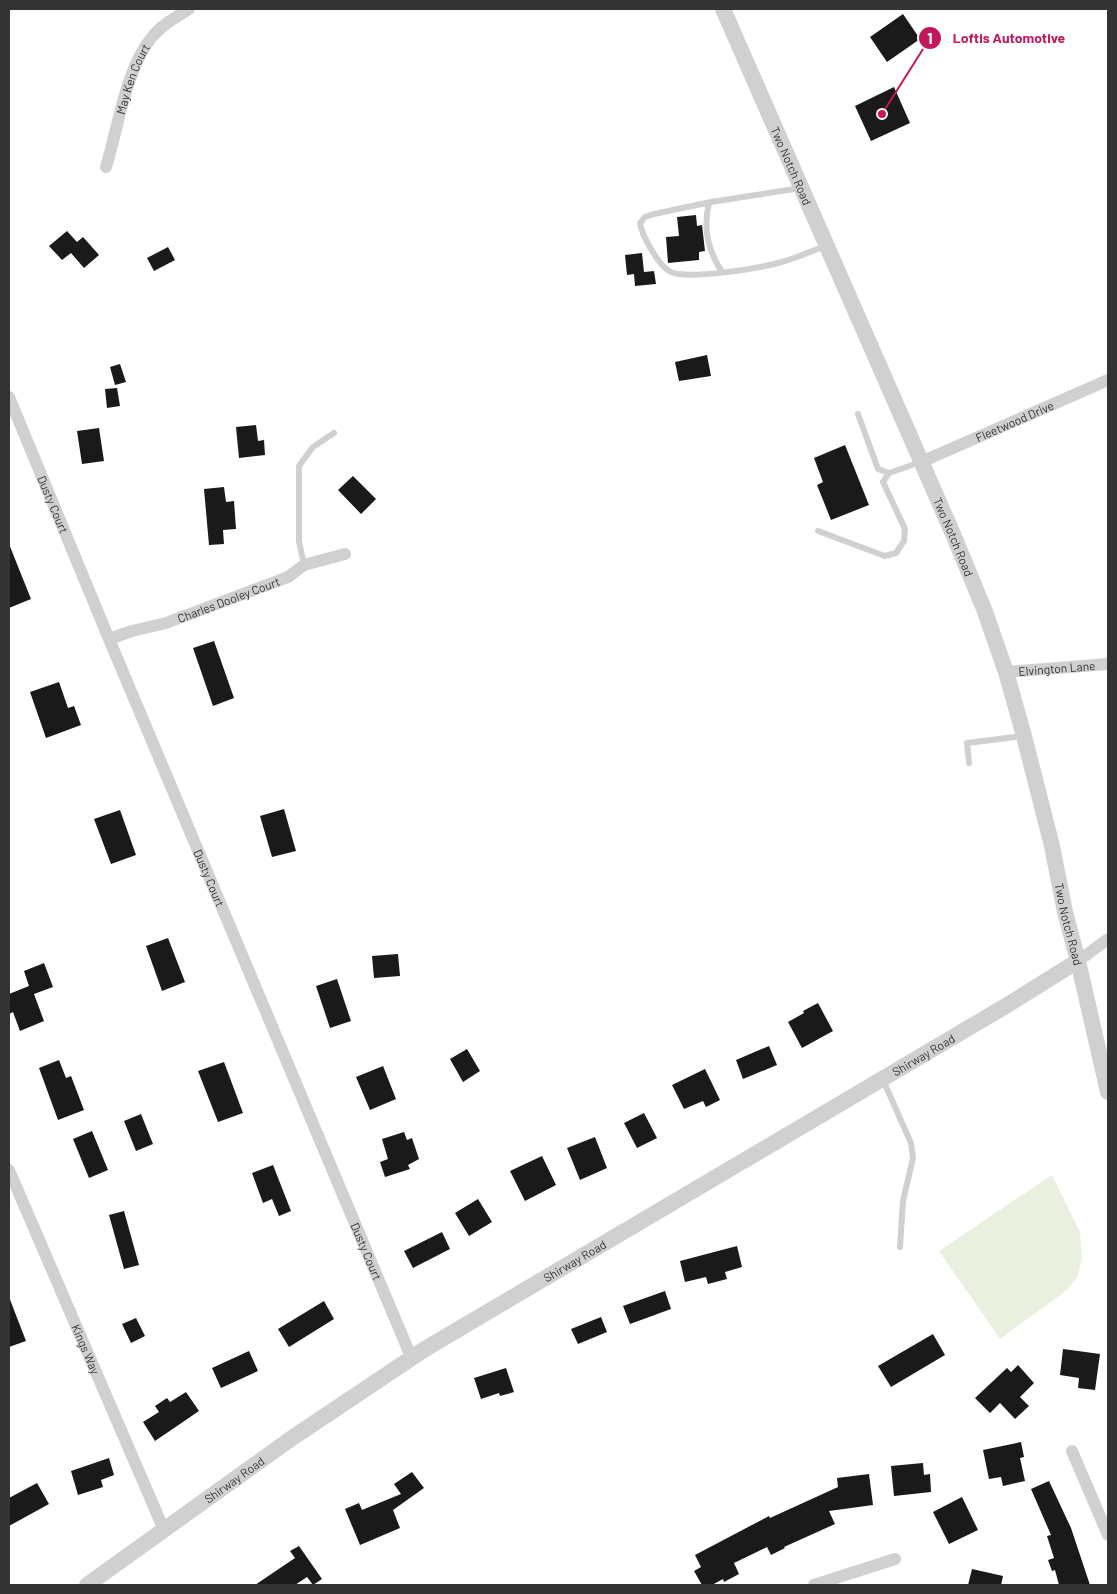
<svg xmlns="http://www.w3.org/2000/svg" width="1117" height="1594" viewBox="0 0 1117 1594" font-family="Barlow,sans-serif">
<rect width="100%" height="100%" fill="#fff"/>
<!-- grass -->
<path fill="#e9f0e0" d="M 1052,1175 L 1080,1232 L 1082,1258 L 1078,1276 L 1067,1290 L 1000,1339 L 939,1251 Z"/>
<!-- building -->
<path fill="#1a1a1a" d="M 903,14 L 920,39 L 887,62 L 870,37 Z
M 894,87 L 910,123 L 871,141 L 855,106 Z
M 696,215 L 697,226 L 702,225 L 705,251 L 699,252 L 699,260 L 668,263 L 666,237 L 679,236 L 677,217 Z
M 67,231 L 77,242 L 83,237 L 99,255 L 84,268 L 71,253 L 62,260 L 49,246 Z
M 168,247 L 175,260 L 154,271 L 147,258 Z
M 642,253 L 644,272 L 654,271 L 656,284 L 635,286 L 634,274 L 627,275 L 625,255 Z
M 707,355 L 711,376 L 679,381 L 675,362 Z
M 120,364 L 126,382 L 115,385 L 110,367 Z
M 117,388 L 120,406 L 107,408 L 105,389 Z
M 256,425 L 258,441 L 264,440 L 265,455 L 239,458 L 236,427 Z
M 99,428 L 104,461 L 82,464 L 77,431 Z
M 845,445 L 869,505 L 831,520 L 817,485 L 823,482 L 814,458 Z
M 353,476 L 376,499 L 361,514 L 338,490 Z
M 224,487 L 226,502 L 234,501 L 236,529 L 223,530 L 224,544 L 209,545 L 204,489 Z
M 9,544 L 31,599 L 9,608 Z
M 214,641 L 234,698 L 213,706 L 193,648 Z
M 59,682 L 68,708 L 74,706 L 81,725 L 46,738 L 30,692 Z
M 284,809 L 296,851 L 272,857 L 260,816 Z
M 120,810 L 136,855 L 111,864 L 94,819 Z
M 168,938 L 185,982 L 162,991 L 146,946 Z
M 398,954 L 400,976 L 374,978 L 372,956 Z
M 44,963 L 53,987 L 34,994 L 44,1021 L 20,1031 L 13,1012 L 9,1014 L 9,994 L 29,986 L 24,971 Z
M 337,979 L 351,1021 L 330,1028 L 316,986 Z
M 818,1003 L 833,1031 L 802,1048 L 788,1022 L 804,1013 L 803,1011 Z
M 769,1046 L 777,1065 L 743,1079 L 736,1060 Z
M 467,1049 L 480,1071 L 463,1082 L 450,1059 Z
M 59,1060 L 66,1078 L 71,1076 L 84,1110 L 58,1120 L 39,1068 Z
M 224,1062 L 243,1113 L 218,1122 L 198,1071 Z
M 383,1066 L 396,1099 L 370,1110 L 356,1077 Z
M 705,1069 L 720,1100 L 706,1107 L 703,1101 L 684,1109 L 672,1085 Z
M 644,1113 L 657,1138 L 637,1148 L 624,1123 Z
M 141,1114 L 153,1144 L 136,1151 L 124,1121 Z
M 92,1131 L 108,1170 L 89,1178 L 73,1139 Z
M 404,1132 L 407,1140 L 412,1138 L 419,1159 L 408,1165 L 410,1169 L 385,1177 L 380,1162 L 388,1159 L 382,1139 Z
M 595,1137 L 607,1168 L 580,1180 L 567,1148 Z
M 542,1156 L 556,1185 L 525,1201 L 510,1171 Z
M 273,1165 L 291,1211 L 279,1216 L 272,1199 L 263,1203 L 252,1173 Z
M 478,1199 L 492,1222 L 469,1236 L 455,1213 Z
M 124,1211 L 139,1265 L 124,1269 L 109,1215 Z
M 442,1232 L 450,1249 L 413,1268 L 404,1251 Z
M 737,1246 L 742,1267 L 725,1272 L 727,1279 L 708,1284 L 706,1277 L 685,1282 L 680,1261 Z
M 665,1291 L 671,1309 L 630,1324 L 623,1306 Z
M 9,1297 L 26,1341 L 9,1347 Z
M 324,1301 L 334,1319 L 289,1347 L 278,1329 Z
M 601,1317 L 607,1332 L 578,1344 L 571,1329 Z
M 136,1318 L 145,1336 L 131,1343 L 122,1324 Z
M 933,1334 L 945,1355 L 891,1387 L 878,1366 Z
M 1063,1349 L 1100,1354 L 1095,1390 L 1078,1388 L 1079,1378 L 1060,1375 Z
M 249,1351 L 258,1371 L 221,1388 L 212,1368 Z
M 1018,1365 L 1034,1383 L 1020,1397 L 1029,1406 L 1015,1419 L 1000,1403 L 990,1413 L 975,1398 L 1007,1368 L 1011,1372 Z
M 506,1368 L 514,1392 L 500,1396 L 499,1393 L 481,1399 L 474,1378 Z
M 186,1392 L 199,1411 L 155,1441 L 143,1422 L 159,1412 L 155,1406 L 167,1398 L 170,1402 Z
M 1021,1442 L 1024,1457 L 1020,1458 L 1025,1481 L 1003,1486 L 1001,1477 L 989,1479 L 983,1450 Z
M 109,1458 L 114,1475 L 101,1480 L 103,1487 L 78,1495 L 71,1471 Z
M 923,1463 L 924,1475 L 930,1474 L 931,1492 L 894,1496 L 891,1466 Z
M 412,1472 L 424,1488 L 393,1510 L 400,1528 L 360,1545 L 345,1509 L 359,1503 L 362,1510 L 401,1494 L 394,1484 Z
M 869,1474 L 873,1505 L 829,1511 L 835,1524 L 784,1547 L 785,1548 L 771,1555 L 767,1547 L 734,1563 L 739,1574 L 724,1582 L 723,1579 L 712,1585 L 702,1585 L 694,1571 L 701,1567 L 695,1555 L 769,1516 L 770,1518 L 838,1487 L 837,1478 Z
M 1049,1481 L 1071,1528 L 1090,1585 L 1059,1585 L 1055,1570 L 1052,1571 L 1048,1560 L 1054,1558 L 1047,1536 L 1051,1535 L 1031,1489 Z
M 37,1483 L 49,1504 L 9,1526 L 9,1498 Z
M 962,1497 L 978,1530 L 949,1544 L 933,1512 Z
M 299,1546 L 322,1579 L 313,1585 L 307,1577 L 295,1585 L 255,1585 L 295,1558 L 290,1551 Z
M 972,1569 L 1003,1576 L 1001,1585 L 968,1585 Z"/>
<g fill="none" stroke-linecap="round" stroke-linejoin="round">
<!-- service -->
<path stroke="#d0d0d0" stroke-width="6" d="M 801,188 L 711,202 L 654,214 L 645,217 L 640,223 C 642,236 658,264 669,271 C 685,281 759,268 778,263 C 794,259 810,252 825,246
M 709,203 C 703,227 708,251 722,272
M 858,414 L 878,469 L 889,473
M 818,531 L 885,556 L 896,553 L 904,541 L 905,529 L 883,482 L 889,473 L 921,462
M 304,565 L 299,541 L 299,466 L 313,447 L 334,433
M 969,763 L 967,743 L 1023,736
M 883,1080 L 911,1143 L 913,1158 L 903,1201 L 900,1247"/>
<!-- minor -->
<g stroke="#d0d0d0" stroke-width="12">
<path id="s1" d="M 106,167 C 118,128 126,68 152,37 C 162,25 176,17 189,9"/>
<path id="s2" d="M 9,397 L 109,639 L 412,1359"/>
<path id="s3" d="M 921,462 L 1108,380"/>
<path id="s4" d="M 109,639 L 132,631 L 166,623 L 288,577 L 304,565 L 345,554"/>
<path id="s5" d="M 1006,672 L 1108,664"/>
<path d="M 1078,961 L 1108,939"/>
<path id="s6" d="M 9,1170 L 164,1530"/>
<path d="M 1072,1451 L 1108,1535"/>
<path d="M 814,1585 L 895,1559"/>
</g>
<!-- tertiary -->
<g stroke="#d0d0d0" stroke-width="16">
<path id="s7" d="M 723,9 L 953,534 L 984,609 L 1006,672 L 1024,736 L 1052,846 L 1065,912 L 1078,961 L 1108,1092"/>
<path id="s8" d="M 87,1585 L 292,1438 L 425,1349 L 1004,1007 L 1078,961"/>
</g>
</g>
<g text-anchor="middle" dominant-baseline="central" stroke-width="5" stroke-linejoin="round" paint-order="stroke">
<!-- street labels -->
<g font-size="12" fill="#333" stroke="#fff">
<text stroke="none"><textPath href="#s1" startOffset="92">May Ken Court</textPath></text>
<text stroke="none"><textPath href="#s7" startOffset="171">Two Notch Road</textPath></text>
<text stroke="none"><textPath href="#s3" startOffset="102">Fleetwood Drive</textPath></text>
<text stroke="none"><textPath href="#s2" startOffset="116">Dusty Court</textPath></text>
<text stroke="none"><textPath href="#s7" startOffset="576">Two Notch Road</textPath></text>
<text stroke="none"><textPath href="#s4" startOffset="126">Charles Dooley Court</textPath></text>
<text stroke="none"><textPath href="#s5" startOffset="51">Elvington Lane</textPath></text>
<text stroke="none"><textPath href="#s2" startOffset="521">Dusty Court</textPath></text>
<text stroke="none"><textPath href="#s7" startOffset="981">Two Notch Road</textPath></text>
<text stroke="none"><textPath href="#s8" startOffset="991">Shirway Road</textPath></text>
<text stroke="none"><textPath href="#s2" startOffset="926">Dusty Court</textPath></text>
<text stroke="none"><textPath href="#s8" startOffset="586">Shirway Road</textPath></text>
<text stroke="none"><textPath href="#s6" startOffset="195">Kings Way</textPath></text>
<text stroke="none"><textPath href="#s8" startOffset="181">Shirway Road</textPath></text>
</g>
</g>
<!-- callouts -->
<path fill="none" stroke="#c2185b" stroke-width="2" d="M882 114L930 38"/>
<g fill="#c2185b" stroke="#fff" stroke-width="2">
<circle cx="882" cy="114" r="5"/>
<circle cx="930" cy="38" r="12"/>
</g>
<g font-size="15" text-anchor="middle" font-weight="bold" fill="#fff">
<text x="930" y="44">1</text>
</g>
<g font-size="14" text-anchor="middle" font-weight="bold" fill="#c2185b" stroke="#fff" stroke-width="5" stroke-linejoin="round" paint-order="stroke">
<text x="1009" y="43">Loftis Automotive</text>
</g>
<!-- border -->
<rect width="1117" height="1594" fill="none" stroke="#333333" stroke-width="20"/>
</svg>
